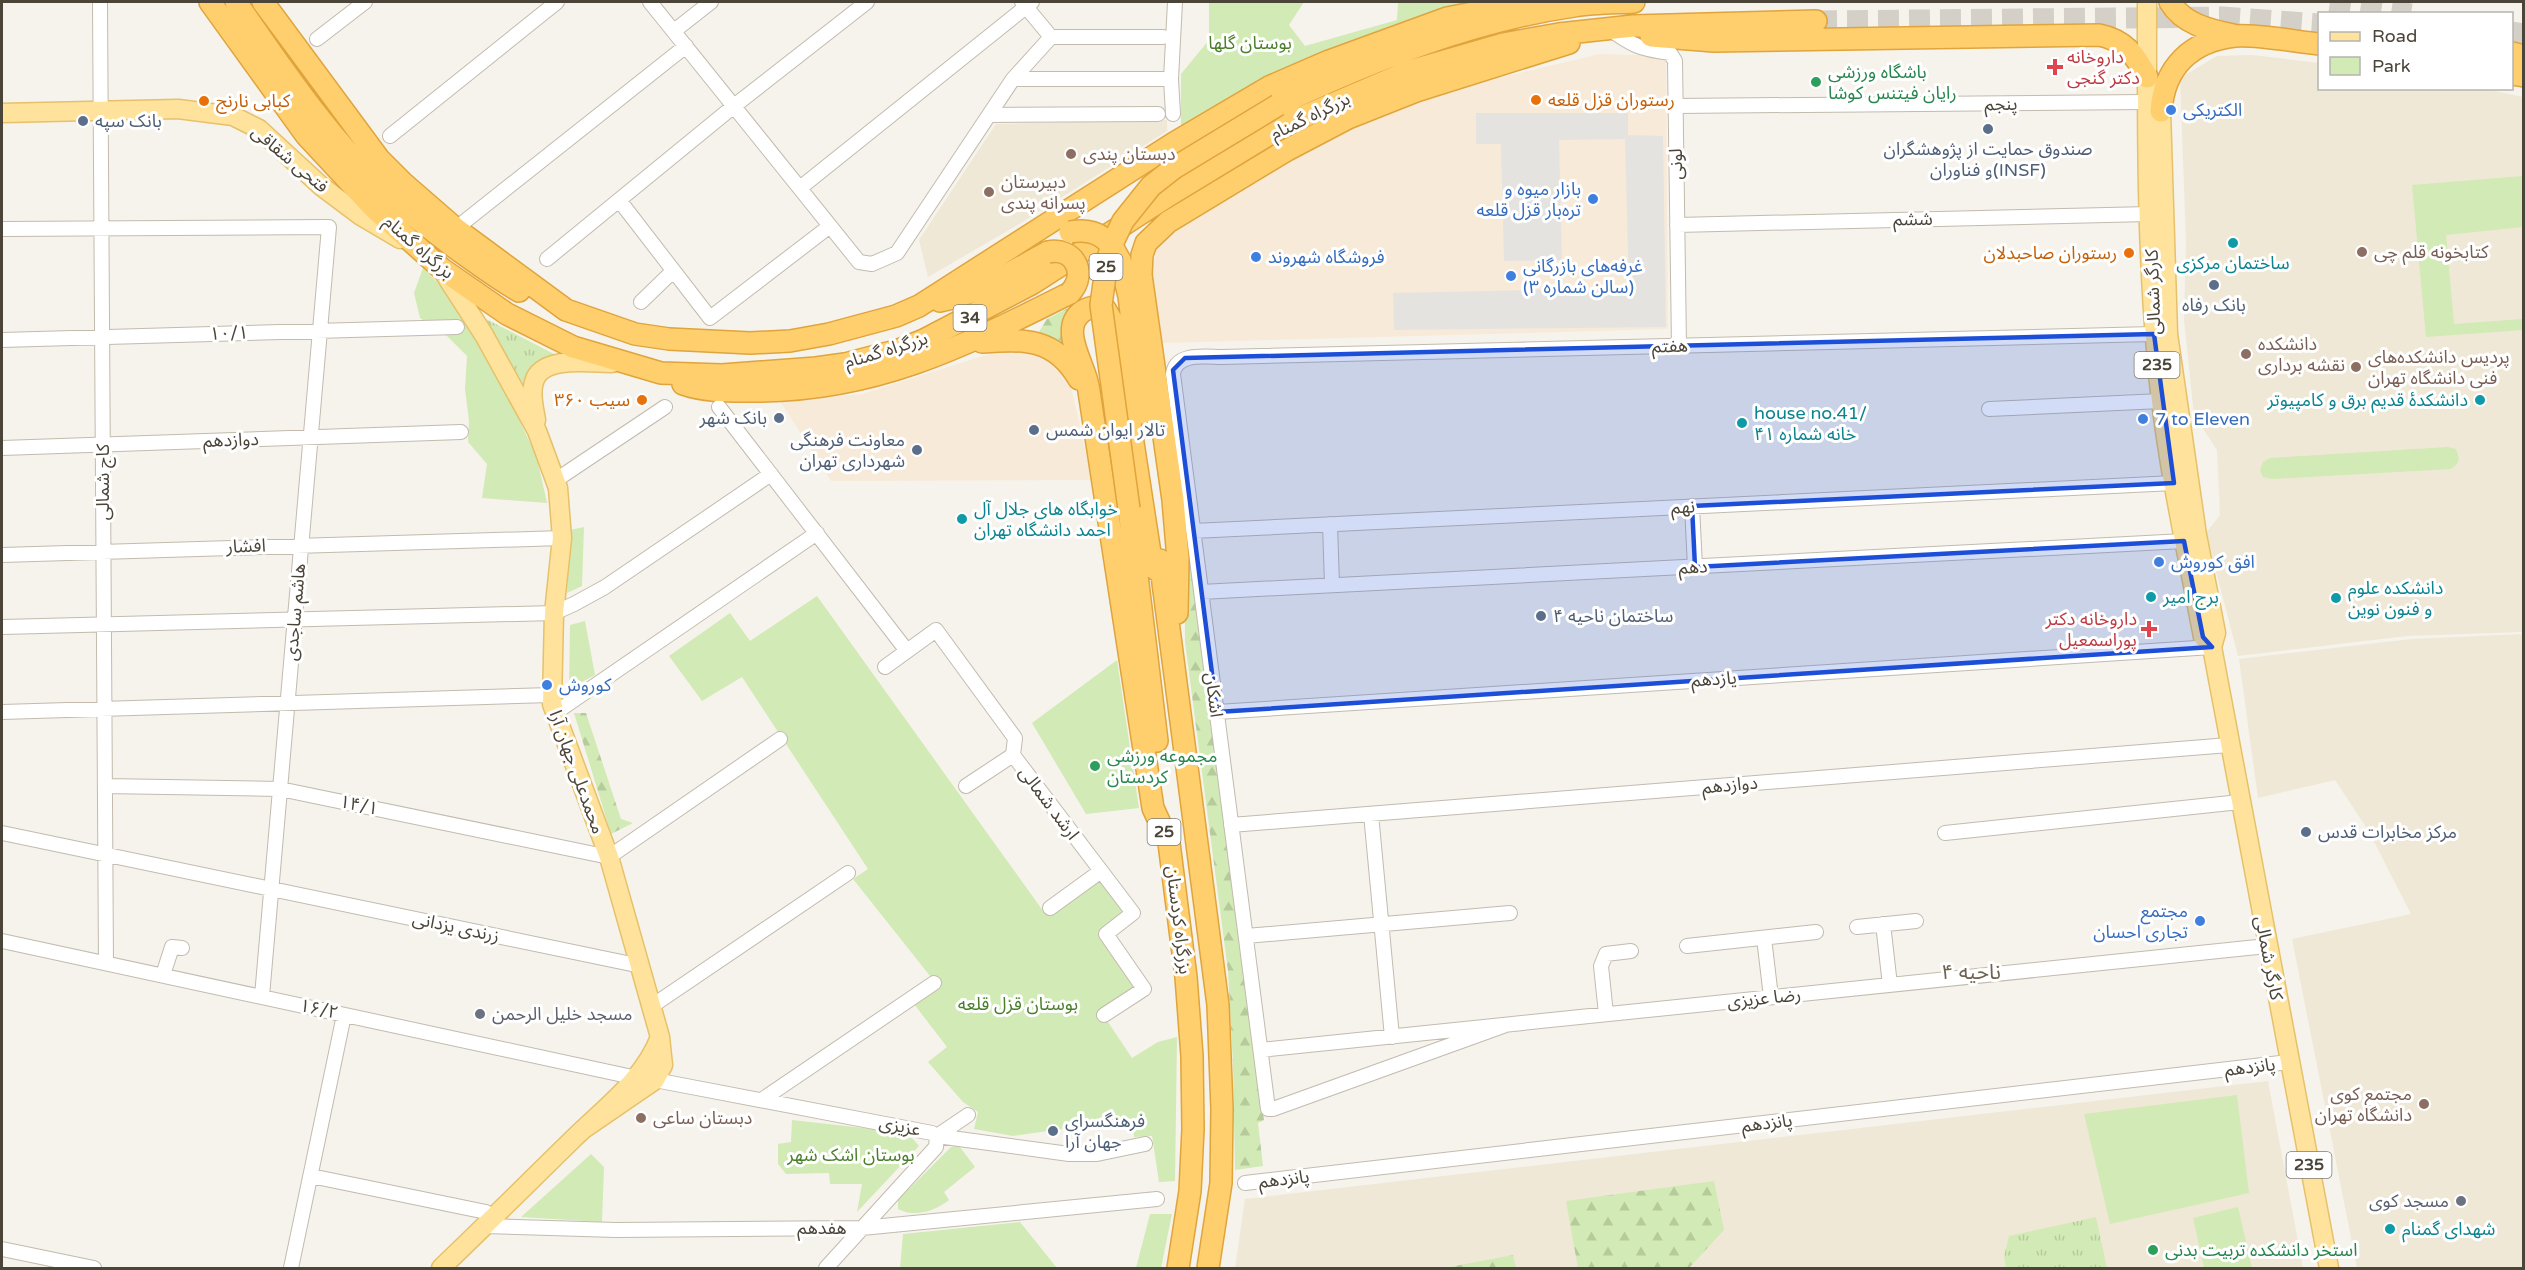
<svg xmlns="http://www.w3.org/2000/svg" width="2525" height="1270" viewBox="0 0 2525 1270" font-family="'Varela Round','Noto Sans Arabic',sans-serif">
<defs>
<pattern id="grass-tufts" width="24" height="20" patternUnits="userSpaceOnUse" patternTransform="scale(1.5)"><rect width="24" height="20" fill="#d2eab5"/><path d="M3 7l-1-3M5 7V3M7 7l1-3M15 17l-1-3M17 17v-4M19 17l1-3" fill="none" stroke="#b6ca9c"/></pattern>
<pattern id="forest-firs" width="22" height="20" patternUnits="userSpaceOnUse" patternTransform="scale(1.5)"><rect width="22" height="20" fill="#d2eab5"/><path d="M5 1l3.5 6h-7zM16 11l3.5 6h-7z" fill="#b6ca9c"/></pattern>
</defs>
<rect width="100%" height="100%" fill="#f6f3ec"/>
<!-- commercial -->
<path fill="#f7ead8" d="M 1600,54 L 1666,56 L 1668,329 L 1162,343 L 1152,273 L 1157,245 L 1189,218 L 1315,143 L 1447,90 Z
M 1002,350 L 1048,354 L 1067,369 L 1092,480 L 831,481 L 780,401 L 862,394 Z"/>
<!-- education -->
<path fill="#efe8d6" d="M 2253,55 L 2319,63 L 2320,88 L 2480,88 L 2523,97 L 2523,632 L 2407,636 L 2238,656 L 2206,533 L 2220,515 L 2217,450 L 2194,415 L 2184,320 L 2186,241 L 2180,78 L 2217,56 Z
M 1167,120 L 1167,131 L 1016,226 L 928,277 L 919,240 L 996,124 Z
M 2523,634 L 2523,1268 L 2357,1268 L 2292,939 L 2411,914 L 2368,830 L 2335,780 L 2258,798 L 2239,659 L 2412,639 Z
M 2268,1081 L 2303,1268 L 1235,1268 L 1245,1199 Z"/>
<!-- grass -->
<path fill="url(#grass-tufts)" d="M 486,319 L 556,355 L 532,366 L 522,391 Z
M 2096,1217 L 2107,1268 L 2006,1268 L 2004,1257 L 2009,1236 Z"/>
<!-- forest -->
<path fill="url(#forest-firs)" d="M 1076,304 L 1075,359 L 1035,338 L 1047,319 Z
M 1189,526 L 1209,699 L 1264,1120 L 1258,1123 L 1263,1166 L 1235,1170 L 1233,1064 L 1228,971 L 1185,642 L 1184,532 Z
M 574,713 L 586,713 L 621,819 L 633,823 L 611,834 Z
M 1714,1181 L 1724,1230 L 1689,1268 L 1578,1268 L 1566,1201 Z
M 1513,1255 L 1516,1268 L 1445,1268 Z"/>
<!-- park -->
<path fill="#d2eab5" d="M 1209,2 L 1304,2 L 1289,25 L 1305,46 L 1397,20 L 1398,2 L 1488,2 L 1402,25 L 1335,46 L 1181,127 L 1181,74 L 1209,40 Z
M 2523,176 L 2523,227 L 2446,235 L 2454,324 L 2523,319 L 2523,330 L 2426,337 L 2412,185 Z
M 423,268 L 450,295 L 468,320 L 510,400 L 537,458 L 547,503 L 482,498 L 487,464 L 468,442 L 469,421 L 465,389 L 467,356 L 447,336 L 420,318 L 414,293 Z
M 2448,447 L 2456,449 L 2459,458 L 2457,464 L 2451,469 L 2272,479 L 2263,477 L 2260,470 L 2263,462 L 2270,458 Z
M 584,527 L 582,586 L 567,593 L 570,530 Z
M 817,596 L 1046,915 L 1098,876 L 1126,912 L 1098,934 L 1136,985 L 1100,1010 L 1132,1058 L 1158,1042 L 1177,1037 L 1175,1181 L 1159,1182 L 1152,1136 L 1134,1137 L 1133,1119 L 1013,1136 L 974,1129 L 978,1112 L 963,1102 L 928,1062 L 947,1047 L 914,1004 L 938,986 L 853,879 L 868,869 L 742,677 L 702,701 L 669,656 L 730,613 L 750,641 Z
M 585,621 L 595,675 L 569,689 L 570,625 Z
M 1117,660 L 1139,808 L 1086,814 L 1032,723 Z
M 2237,1095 L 2249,1193 L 2110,1224 L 2084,1114 Z
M 792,1120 L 908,1133 L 919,1146 L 857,1212 L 862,1184 L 830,1184 L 829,1173 L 786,1174 L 778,1164 L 778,1144 L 791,1142 Z
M 956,1146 L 960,1147 L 975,1167 L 944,1192 L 949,1200 C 935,1211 915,1218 898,1209 L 898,1200 L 951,1147 Z
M 591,1154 L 604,1167 L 602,1222 L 521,1217 Z
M 2238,1207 L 2252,1268 L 2204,1268 L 2193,1218 Z
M 1150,1214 L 1172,1214 L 1161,1268 L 1136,1268 Z
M 1020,1222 L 1057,1268 L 900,1268 L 903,1234 Z"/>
<!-- parking -->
<path fill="#e5e3e0" d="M 1476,113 L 1628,113 L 1628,135 L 1663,136 L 1666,327 L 1394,330 L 1393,293 L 1629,288 L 1625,139 L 1559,140 L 1562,260 L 1504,261 L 1501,144 L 1476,144 Z"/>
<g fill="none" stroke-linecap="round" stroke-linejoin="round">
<!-- highway-tunnel -->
<path stroke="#d4d0c8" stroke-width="21" stroke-dasharray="21 10" stroke-linecap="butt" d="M 2330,2 L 2411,14
M 1816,21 L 2222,17 L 2320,24
M 2512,32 L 2524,34"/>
<defs>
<path id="minor" d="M 100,2 L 106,962
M 650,2 L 859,262 L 872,264 L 897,253 L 1013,79 L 1051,37
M 1022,2 L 1051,37
M 1608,28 C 1633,46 1640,49 1670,53 L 1675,61 L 1679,346
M 674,31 L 711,2
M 1051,37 L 1163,37
M 317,39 L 365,2
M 1013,79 L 1171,79
M 1676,106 L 2146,102
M 1173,114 L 1171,79 L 1175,2
M 989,115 L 1158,114
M 390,136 L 557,2
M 800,188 L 1032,2
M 619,200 L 710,318 L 830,226
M 464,222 L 686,46
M 1677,225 L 2150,214
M 2,229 L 329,227 L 262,996
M 547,259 L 734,106 L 867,2
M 641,302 L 673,271
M 2,340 L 457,327
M 719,407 L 907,651
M 1989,409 L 2161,401
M 2,448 L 461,432
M 556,480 L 665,407
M 1692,506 L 1695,567
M 1330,524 L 1332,585
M 1193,531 L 2174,483
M 2,555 L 562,538
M 1201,592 L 2184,541
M 2,627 L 554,613 L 574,604 L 605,587 L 771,474
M 885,667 L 936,630 L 1015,738 L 1013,755 L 1133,913 L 1106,934 L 1144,989 L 1104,1015
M 2,712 L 551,695
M 1217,712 L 2212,647
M 555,713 L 817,533
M 105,786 L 280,789 L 609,857 L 780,739
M 966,786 L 1013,755
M 1371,814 L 1392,1037
M 1231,825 L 2229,745
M 2,833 L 641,966
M 1945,833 L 2240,802
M 1050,908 L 1101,871
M 1883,924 L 1890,985
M 1857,927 L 1916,921
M 1246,936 L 1510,913
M 1764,938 L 1771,997
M 2,941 L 637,1078
M 1687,946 L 1816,932
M 163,975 L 172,947 L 182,948
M 652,1006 L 848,873
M 1606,1014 L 1601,966 L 1606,954 L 1631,951
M 1506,1025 L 1273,1109 L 1268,1109 L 1173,374 C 1176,352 1205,357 1222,357 L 2154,334
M 1261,1050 L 2267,946
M 655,1080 L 932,1133 L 937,1136 L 1069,1154 L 1097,1154 L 1145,1144
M 763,1099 L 934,983
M 937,1136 L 968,1115
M 311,1176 L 486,1212
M 1245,1183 L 2289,1062
M 485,1226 L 616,1230 L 862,1228 L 1157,1199
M 2,1249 L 94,1268
M 291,1268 L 344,1015
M 826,1268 L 936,1147 L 937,1136"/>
<path id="major" d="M 2147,2 C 2147,118 2146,235 2156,350 C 2163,447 2185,542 2203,637 L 2212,647
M 2161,111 L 2168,334 L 2197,535 L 2216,633 L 2212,647 L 2329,1268
M 2,113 L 178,109 L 233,116 L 259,129 L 321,186 L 361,216 L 400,239
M 444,273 L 484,335 L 537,431 L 558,488 L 562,538 L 554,613 L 552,704 L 609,857 L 660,1037
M 536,420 C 534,408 530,394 534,382 C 541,355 591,363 612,363
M 441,1268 C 485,1226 528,1183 572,1140 C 604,1108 644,1080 660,1037 L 663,1065 L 655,1080 L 585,1128"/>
<path id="highway" d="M 210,2 L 306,135 L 375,209 L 442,269 L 507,314 L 573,347 L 661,373 L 722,375 L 816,368 L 845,364 L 899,350 L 924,340 L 1033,283 L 1171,194 L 1286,124 L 1410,71 L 1503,44 L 1559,34 L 1633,26 L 1816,21
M 236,2 C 282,68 327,136 386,192 C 407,212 431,229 454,247 C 475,262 496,278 519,291
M 263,2 L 379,159 L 403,183 L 456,229 L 566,310 L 635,334 L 669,339 L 750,343 L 790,341 L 829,334 L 896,316 L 919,306 L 1174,143 L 1269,87 L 1329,61 L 1447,18 L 1530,2
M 2170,2 C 2183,24 2209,30 2233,35
M 1651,36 L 1714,41 L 2099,35 C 2125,40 2135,55 2147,77
M 2512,53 L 2524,56
M 2512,74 L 2524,76
M 1278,105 C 1371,61 1471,21 1574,6 C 1593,3 1614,3 1634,2
M 2161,111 C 2164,67 2191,41 2235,36 C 2256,34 2298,42 2320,44
M 1120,260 L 1129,296 L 1143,413
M 940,301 C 978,294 1014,270 1048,252
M 982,342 C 1026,339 1055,338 1079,379
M 683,384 C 705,392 731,391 755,391 C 877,391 964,346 1070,293
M 1129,509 L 1157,741
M 1160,560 L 1218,1005 L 1222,1109 L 1221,1183 L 1208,1268
M 1162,574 L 1152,566 L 1115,326 L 1105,309 C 1097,306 1091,306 1083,311 C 1061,326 1079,356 1085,375 C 1088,383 1089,390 1090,398 L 1153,808 L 1169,843 L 1186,977 L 1192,1056 L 1193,1129 L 1190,1191 L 1178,1268
M 1177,613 L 1178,559 L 1173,500 L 1141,275 L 1142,255 L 1146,243 L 1168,222 L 1287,150 L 1348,118 L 1416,91 L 1569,43"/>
</defs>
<!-- minor casing -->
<use href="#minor" stroke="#c2bbae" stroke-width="16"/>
<!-- major casing -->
<use href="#major" stroke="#e6c16a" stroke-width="21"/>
<!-- highway casing -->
<use href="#highway" stroke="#e0a43c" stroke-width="24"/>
<!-- minor -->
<use href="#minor" stroke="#fff" stroke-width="14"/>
<!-- major -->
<use href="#major" stroke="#ffe39c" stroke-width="18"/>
<!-- highway -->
<use href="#highway" stroke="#ffcf6e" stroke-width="21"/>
<defs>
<path id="highway-bridge" d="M 1070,232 C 1093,228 1108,236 1118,257
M 1048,252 C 1074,247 1088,273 1070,293
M 1129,509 L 1101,305 L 1107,261 L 1113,242 L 1123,221 L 1151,186 L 1174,168 L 1278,105"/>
</defs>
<!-- highway-bridge casing -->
<use href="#highway-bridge" stroke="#e0a43c" stroke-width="24" stroke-linecap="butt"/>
<!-- highway-bridge -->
<use href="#highway-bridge" stroke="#ffcf6e" stroke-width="21"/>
</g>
<!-- marked area -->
<path fill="#1d4ed8" fill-opacity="0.2" stroke="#1d4ed8" stroke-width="4.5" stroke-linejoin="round" d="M 2154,334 L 2174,483 L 1692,506 L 1695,567 L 2184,541 L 2203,637 L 2212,647 L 1217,712 L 1173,370 L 1185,358 Z"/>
<!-- markers -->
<g fill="#e0444e" stroke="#fff" stroke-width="2">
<path d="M2052 58h6v6h6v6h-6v6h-6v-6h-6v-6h6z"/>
<path d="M2146 620h6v6h6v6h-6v6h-6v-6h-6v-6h6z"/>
</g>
<g fill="#2e9e5b" stroke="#fff" stroke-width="2">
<circle cx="1816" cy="82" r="6"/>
<circle cx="1095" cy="766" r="6"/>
<circle cx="2153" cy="1250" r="6"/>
</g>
<g fill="#e8710a" stroke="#fff" stroke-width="2">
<circle cx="1536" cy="100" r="6"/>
<circle cx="204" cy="101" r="6"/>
<circle cx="2129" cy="253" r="6"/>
<circle cx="642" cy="400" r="6"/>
</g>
<g fill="#3f7fe0" stroke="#fff" stroke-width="2">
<circle cx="2171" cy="110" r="6"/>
<circle cx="1593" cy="199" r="6"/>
<circle cx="1256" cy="257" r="6"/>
<circle cx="1511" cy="276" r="6"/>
<circle cx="2143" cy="419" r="6"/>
<circle cx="2159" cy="562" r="6"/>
<circle cx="547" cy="685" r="6"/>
<circle cx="2200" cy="921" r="6"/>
</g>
<g fill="#5c6f8a" stroke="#fff" stroke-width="2">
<circle cx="83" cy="121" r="6"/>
<circle cx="1988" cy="129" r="6"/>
<circle cx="2214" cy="285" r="6"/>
<circle cx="779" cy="418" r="6"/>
<circle cx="1034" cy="430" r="6"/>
<circle cx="917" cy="450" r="6"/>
<circle cx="1541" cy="616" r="6"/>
<circle cx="2306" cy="832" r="6"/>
<circle cx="1053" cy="1131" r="6"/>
</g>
<g fill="#8d6e63" stroke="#fff" stroke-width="2">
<circle cx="1071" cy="154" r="6"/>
<circle cx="989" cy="192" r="6"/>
<circle cx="2362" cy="252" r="6"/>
<circle cx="2246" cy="354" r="6"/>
<circle cx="2356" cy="367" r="6"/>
<circle cx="2424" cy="1104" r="6"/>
<circle cx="641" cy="1118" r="6"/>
</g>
<g fill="#0f9aa8" stroke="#fff" stroke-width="2">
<circle cx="2233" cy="243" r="6"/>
<circle cx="2480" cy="400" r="6"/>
<circle cx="1742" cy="423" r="6"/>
<circle cx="962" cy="519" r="6"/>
<circle cx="2151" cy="597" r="6"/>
<circle cx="2336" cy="598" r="6"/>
<circle cx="2390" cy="1229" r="6"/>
</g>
<g fill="#6b7280" stroke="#fff" stroke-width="2">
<circle cx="480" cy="1014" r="6"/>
<circle cx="2461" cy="1201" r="6"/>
</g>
<g text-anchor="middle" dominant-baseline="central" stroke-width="6" stroke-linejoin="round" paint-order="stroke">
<!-- shield labels -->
<g fill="#fff" stroke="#817c74" stroke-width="1.5">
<rect x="1089.5" y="254" width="33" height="26" rx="4.5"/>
<rect x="953.5" y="305" width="33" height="26" rx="4.5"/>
<rect x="2134.5" y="352" width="45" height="26" rx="4.5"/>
<rect x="1147.5" y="819" width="33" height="26" rx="4.5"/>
<rect x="2286.5" y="1152" width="45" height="26" rx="4.5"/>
</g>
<g font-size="16" font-weight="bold" fill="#4b4439">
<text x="1106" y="267">25</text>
<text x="970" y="318">34</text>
<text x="2157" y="365">235</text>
<text x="1164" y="832">25</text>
<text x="2309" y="1165">235</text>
</g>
<!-- park labels -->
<g font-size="18" fill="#4a7f2a" stroke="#fff">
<text x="1250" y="43">بوستان گلها</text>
<text x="1018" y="1004">بوستان قزل قلعه</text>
<text x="851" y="1155">بوستان اشک شهر</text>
</g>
<!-- health labels -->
<g font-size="18" fill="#be3a42" stroke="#fff" text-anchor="start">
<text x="2067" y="57">داروخانه<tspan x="2067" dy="21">دکتر گنجی</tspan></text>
<text x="2137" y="619" text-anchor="end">داروخانه دکتر<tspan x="2137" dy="21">پوراسمعیل</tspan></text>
</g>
<!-- leisure labels -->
<g font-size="18" fill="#27864d" stroke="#fff" text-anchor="start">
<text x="1828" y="72">باشگاه ورزشی<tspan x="1828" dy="21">رایان فیتنس کوشا</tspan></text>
<text x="1107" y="756">مجموعه ورزشی<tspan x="1107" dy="21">کردستان</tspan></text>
<text x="2165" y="1250">استخر دانشکده تربیت بدنی</text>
</g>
<!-- food labels -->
<g font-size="18" fill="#c56008" stroke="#fff" text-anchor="start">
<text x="1548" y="100">رستوران قزل قلعه</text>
<text x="216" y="101">کبابی نارنج</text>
<text x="2117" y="253" text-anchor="end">رستوران صاحبدلان</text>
<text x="630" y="400" text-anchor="end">سیب ۳۶۰</text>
</g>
<!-- street labels -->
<g font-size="18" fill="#4b4439" stroke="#fff">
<text transform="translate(2001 104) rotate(-1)">پنجم</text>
<text transform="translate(1310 116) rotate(-26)">بزرگراه گمنام</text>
<text transform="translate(290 159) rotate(40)">فتحی شقاقی</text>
<text transform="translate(1676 164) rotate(-91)">لونی</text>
<text transform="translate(1913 219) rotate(-1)">ششم</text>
<text transform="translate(419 247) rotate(41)">بزرگراه گمنام</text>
<text transform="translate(2153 292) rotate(-92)">کارگر شمالی</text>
<text transform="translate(229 333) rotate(-2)">۱۰/۱</text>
<text transform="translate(1670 346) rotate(-1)">هفتم</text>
<text transform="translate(886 350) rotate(-17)">بزرگراه گمنام</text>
<text transform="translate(231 440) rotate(-2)">دوازدهم</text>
<text transform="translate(103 482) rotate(-90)">کاج شمالی</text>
<text transform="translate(1683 507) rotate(-3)">نهم</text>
<text transform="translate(246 546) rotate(-2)">افشار</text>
<text transform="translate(1693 567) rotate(-3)">دهم</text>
<text transform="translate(295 612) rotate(-85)">هاشم ساجدی</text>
<text transform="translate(1714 679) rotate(-4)">یازدهم</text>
<text transform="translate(1214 695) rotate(83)">اشکان</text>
<text transform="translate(577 772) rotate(70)">محمدعلی جهان آرا</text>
<text transform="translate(1730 785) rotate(-5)">دوازدهم</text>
<text transform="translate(1049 803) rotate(53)">ارشد شمالی</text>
<text transform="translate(359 805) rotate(12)">۱۴/۱</text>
<text transform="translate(1179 920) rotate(83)">بزرگراه کردستان</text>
<text transform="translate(456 927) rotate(12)">زرندی یزدانی</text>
<text transform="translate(2269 958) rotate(79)">کارگر شمالی</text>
<text transform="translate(1764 998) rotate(-6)">رضا عزیزی</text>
<text transform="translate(319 1009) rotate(12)">۱۶/۲</text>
<text transform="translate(2250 1067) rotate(-7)">پانزدهم</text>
<text transform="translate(1767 1123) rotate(-7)">پانزدهم</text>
<text transform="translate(900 1126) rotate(11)">عزیزی</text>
<text transform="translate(1284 1179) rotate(-7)">پانزدهم</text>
<text x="822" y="1228">هفدهم</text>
</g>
<!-- shop labels -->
<g font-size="18" fill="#366cbe" stroke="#fff" text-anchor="start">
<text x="2183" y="110">الکتریکی</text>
<text x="1581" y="189" text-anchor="end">بازار میوه و<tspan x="1581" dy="21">تره‌بار قزل قلعه</tspan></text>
<text x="1268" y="257">فروشگاه شهروند</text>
<text x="1523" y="266">غرفه‌های بازرگانی<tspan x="1523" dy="21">(سالن شماره ۳)</tspan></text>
<text x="2155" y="419">7 to Eleven</text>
<text x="2171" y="562">افق کوروش</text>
<text x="559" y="685">کوروش</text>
<text x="2188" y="911" text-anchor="end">مجتمع<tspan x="2188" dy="21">تجاری احسان</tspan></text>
</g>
<!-- service labels -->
<g font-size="18" fill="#4e5e75" stroke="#fff" text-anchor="start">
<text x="95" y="121">بانک سپه</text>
<text x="1988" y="149" text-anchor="middle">صندوق حمایت از پژوهشگران<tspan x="1988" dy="21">و فناوران(INSF)</tspan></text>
<text x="2214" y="305" text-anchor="middle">بانک رفاه</text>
<text x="767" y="418" text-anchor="end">بانک شهر</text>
<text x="1046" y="430">تالار ایوان شمس</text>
<text x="905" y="440" text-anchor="end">معاونت فرهنگی<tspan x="905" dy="21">شهرداری تهران</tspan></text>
<text x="1553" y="616">ساختمان ناحیه ۴</text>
<text x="2318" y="832">مرکز مخابرات قدس</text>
<text x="1065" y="1121">فرهنگسرای<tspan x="1065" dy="21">جهان آرا</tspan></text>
</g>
<!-- education labels -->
<g font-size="18" fill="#785e54" stroke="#fff" text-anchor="start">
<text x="1083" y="154">دبستان پندی</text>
<text x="1001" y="182">دبیرستان<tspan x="1001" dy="21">پسرانه پندی</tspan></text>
<text x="2374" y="252">کتابخونه قلم چی</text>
<text x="2258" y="344">دانشکده<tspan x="2258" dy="21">نقشه برداری</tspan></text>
<text x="2368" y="357">پردیس دانشکده‌های<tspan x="2368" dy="21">فنی دانشگاه تهران</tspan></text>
<text x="2412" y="1094" text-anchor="end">مجتمع کوی<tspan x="2412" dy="21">دانشگاه تهران</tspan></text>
<text x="653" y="1118">دبستان ساعی</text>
</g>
<!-- culture labels -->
<g font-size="18" fill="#0d838f" stroke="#fff" text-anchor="start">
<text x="2233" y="263" text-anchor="middle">ساختمان مرکزی</text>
<text x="2468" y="400" text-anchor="end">دانشکدهٔ قدیم برق و کامپیوتر</text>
<text x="1754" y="413">house no.41/<tspan x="1754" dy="21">خانه شماره ۴۱</tspan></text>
<text x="974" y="509">خوابگاه های جلال آل<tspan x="974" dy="21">احمد دانشگاه تهران</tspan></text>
<text x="2348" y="588">دانشکده علوم<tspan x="2348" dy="21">و فنون نوین</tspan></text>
<text x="2163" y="597">برج امیر</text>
<text x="2402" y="1229">شهدای گمنام</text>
</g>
<!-- worship labels -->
<g font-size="18" fill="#5b616d" stroke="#fff" text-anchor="start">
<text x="492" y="1014">مسجد خلیل الرحمن</text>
<text x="2449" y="1201" text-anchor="end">مسجد کوی</text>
</g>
<!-- quarter labels -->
<g font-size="21" fill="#6e6250" stroke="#fff">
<text x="1971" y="972">ناحیه ۴</text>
</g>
</g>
<!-- border -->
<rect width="2525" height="1270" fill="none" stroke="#4b4439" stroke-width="6"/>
<!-- legend -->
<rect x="2318" y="12" width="195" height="78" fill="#ffffff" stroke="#b7b4b0" stroke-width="1.5"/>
<rect x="2330" y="32" width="30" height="9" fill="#ffe39c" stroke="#b7b4b0" stroke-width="1.5"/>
<text x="2372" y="42" font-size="18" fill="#4b4439">Road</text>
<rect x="2330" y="57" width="30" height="18" fill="#d2eab5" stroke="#b7b4b0" stroke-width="1.5"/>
<text x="2372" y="72" font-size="18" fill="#4b4439">Park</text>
</svg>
